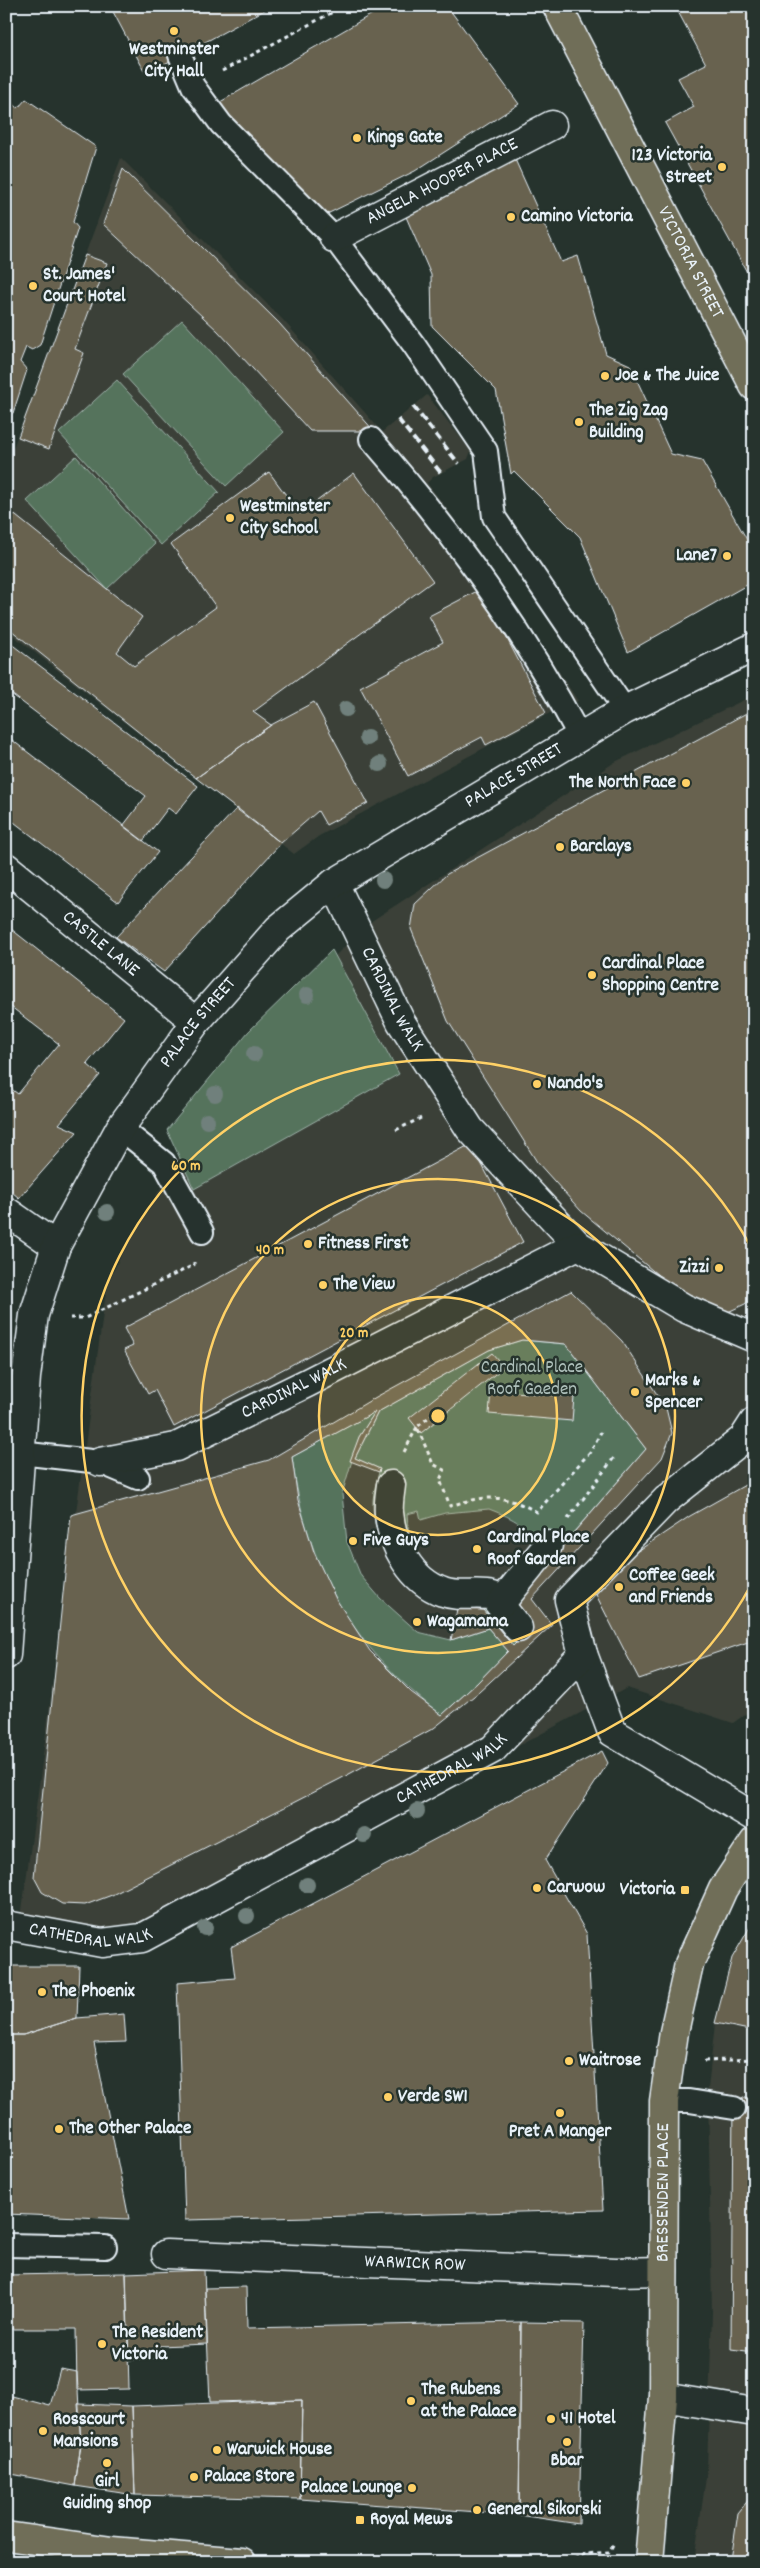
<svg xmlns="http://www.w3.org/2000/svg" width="760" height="2568" viewBox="0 0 760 2568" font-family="Dekko,sans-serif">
<rect width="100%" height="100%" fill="#26332d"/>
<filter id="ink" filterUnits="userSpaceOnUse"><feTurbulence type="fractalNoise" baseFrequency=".02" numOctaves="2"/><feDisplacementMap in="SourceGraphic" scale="10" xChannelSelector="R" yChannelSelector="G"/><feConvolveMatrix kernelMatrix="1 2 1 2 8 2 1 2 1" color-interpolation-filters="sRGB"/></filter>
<g filter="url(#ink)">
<!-- built -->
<path fill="#3a4138" d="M 121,158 L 283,320 L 382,432 L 427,395 L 471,451 L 468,459 L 433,477 L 427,483 L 480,553 L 578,701 L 563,706 L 319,836 L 294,854 L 6,630 L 6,467 Z
M 754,695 L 754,1708 L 733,1723 L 627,1688 L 158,1938 L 20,1925 L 107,1284 L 121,1255 L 245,1046 L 367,924 L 615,762 Z
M 754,1920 L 754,2562 L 694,2562 L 707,2470 L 712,2312 L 708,2089 L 715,2023 L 732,1958 Z"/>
<!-- green -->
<path fill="#55735c" stroke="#9eb2aa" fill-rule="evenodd" d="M 182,320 L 284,432 L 226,486 L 123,374 Z
M 117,380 L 219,492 L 161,545 L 59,433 Z
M 76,456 L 155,544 L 107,589 L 27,501 Z
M 332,950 L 399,1074 L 194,1189 L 167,1130 L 248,1032 Z
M 522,1340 L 566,1344 L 646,1449 L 523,1590 L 529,1630 L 513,1646 L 483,1610 C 466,1609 443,1609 427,1601 C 394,1582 373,1540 373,1503 C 373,1493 377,1479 380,1469 L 355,1458 L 378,1412 L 489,1350 ZM 489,1509 C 517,1520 524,1523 540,1549 L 502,1584 L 473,1588 L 446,1580 L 423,1563 L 409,1537 L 407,1514 L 419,1511 L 421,1520 L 445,1513 Z
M 375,1412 L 359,1437 L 342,1494 L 347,1542 L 361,1576 L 380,1598 L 418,1632 L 451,1640 L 488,1628 L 508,1651 L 477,1683 L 442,1715 C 352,1648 306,1568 292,1457 Z"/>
<!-- building -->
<path fill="#676250" stroke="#e8f1f8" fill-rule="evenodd" d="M 110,6 L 272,6 L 146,74 Z
M 386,6 L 447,6 L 519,104 L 415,171 L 325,215 L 215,105 Z
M 675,6 L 754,6 L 754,285 L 665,123 L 694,107 L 678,78 L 706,64 Z
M 6,85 L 10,88 L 6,98 Z
M 6,98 L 18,108 L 26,99 L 96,147 L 73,222 L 78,228 L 40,345 L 32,350 L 26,347 L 20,362 L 27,370 L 13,413 L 8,416 Z
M 513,155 L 561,262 L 578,256 L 606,354 L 630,365 L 671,454 L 702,461 L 754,552 L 754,581 L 628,652 L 580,537 L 514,471 L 511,474 L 496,390 L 432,326 L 431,275 L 404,212 Z
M 123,169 L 279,323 L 374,431 L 310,431 L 218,331 L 103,224 Z
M 85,255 L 107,263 L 75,349 L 84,353 L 49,449 L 18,437 Z
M 269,472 L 300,514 L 354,473 L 433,581 L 253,712 L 271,725 L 196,778 L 6,626 L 6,508 L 142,617 L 117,652 L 134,666 L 216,607 L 171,544 Z
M 481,589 L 546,713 L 486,745 L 482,737 L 408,776 L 360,687 L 443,642 L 429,616 Z
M 6,640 L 198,786 L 176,814 L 168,808 L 143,841 L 123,826 L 146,796 L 6,690 Z
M 314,702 L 368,803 L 326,825 L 318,811 L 281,843 L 196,778 L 271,725 Z
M 754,709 L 754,1296 L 745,1304 L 728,1312 L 709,1309 L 688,1300 L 581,1211 L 537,1162 L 448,1021 L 411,929 L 415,904 L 447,874 Z
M 8,737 L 158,852 L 118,902 L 6,816 Z
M 237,808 L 281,843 L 164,972 L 116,937 Z
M 6,925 L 124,1018 L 87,1064 L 100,1075 L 59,1124 L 77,1132 L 19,1198 L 6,1187 L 6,1085 L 18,1094 L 59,1044 L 6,1003 Z
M 471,1144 L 523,1242 L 174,1427 L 155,1390 L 148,1394 L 124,1350 L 133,1346 L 124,1328 Z
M 571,1291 L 622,1341 L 666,1408 L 672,1433 L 662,1458 L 532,1599 L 552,1625 L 479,1692 L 434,1728 L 340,1779 L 112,1895 L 85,1905 L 62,1904 L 42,1892 L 34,1877 L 71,1515 L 269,1460 L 376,1397 ZM 522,1340 L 566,1344 L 646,1449 L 523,1591 L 511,1609 L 529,1630 L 513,1646 L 483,1610 L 457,1609 L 451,1640 L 488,1628 L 508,1651 L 477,1683 L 442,1715 L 411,1692 L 370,1651 L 336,1599 L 314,1552 L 298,1500 L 292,1457 L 375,1412 L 359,1437 L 350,1461 L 379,1472 L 380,1469 L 355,1458 L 378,1412 L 489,1350 Z
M 492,1353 L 504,1367 L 421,1433 L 409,1418 Z
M 491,1390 L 574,1397 L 572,1421 L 489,1414 Z
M 754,1480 L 754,1640 L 639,1679 L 590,1583 L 690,1516 Z
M 602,1751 L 608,1763 L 545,1860 L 587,1934 L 603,2210 L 185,2220 L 177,1983 L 235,1978 L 231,1947 Z
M 754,1920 L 754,2031 L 715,2023 L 732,1958 Z
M 6,1966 L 79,1966 L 77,2018 L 23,2035 L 6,2035 Z
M 124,2014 L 126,2042 L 94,2043 L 129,2219 L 6,2214 L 6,2035 L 23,2035 L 77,2018 Z
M 754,2097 L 754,2352 L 731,2349 L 733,2099 Z
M 204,2270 L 207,2344 L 159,2346 L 160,2358 L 129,2360 L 126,2273 Z
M 126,2273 L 129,2389 L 77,2390 L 76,2329 L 6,2329 L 6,2275 Z
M 246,2287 L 247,2328 L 521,2322 L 519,2515 L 300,2499 L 302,2400 L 210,2402 L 205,2288 Z
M 521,2322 L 584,2323 L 579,2524 L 519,2515 Z
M 60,2369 L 77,2372 L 81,2444 L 75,2486 L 6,2473 L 6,2418 L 12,2396 L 50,2406 Z
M 302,2400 L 300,2499 L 135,2495 L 132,2406 Z
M 78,2404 L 132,2406 L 135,2495 L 75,2486 L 81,2444 Z
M 754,2493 L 754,2562 L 731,2560 L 738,2513 Z"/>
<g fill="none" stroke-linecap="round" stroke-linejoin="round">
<defs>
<path id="lane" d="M 180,55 L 193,86 L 221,124 L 334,238 L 414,345 L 486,451 L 494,517 L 625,710
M 371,439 C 451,530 523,630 580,737
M 120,1128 L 164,1163 L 202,1232
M 20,1453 L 100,1462 L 138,1478
M 664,2101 L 689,2101 L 734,2108
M 6,2245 L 105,2247"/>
<g id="street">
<path id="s1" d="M 334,238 L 552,125"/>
<path id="s2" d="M 6,867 L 196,1022"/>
<path id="s3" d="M 334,883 L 401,1022 L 470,1129 L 578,1245"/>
<path d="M 6,1211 L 56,1246"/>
<path id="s4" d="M 100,1462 L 176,1447 L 307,1383 L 578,1245 L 684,1308 L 754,1338"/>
<path d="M 391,1485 C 390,1494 388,1504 389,1513 C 392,1545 411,1581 443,1592 C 459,1598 477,1592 493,1596 L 518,1628"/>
<path d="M 501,1603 L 548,1545"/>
<path d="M 583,1654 L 612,1732 L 754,1817"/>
<path id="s5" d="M 6,1655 L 26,1377 L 34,1315 L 56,1246 L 120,1128 L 196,1022 L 278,929 L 334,883 L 625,710 L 754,647"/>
<path id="s6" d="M 6,1925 L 102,1943 L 142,1938 L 493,1749 L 583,1654 L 569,1600 L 666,1500 L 743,1439 L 754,1422"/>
<path id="s7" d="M 166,2254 L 616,2272 L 663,2271"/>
<path d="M 663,2397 L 754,2412"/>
</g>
<g id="primary">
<path id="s8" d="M 557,6 L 754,386"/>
<path d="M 6,2536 L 112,2551 L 242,2562"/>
</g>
<g id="highway">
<path id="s9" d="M 649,2562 L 663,2397 L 664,2101 L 674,2032 L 689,1964 L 723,1889 L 754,1842"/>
</g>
</defs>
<!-- lane casing -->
<use href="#lane" stroke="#e8f1f8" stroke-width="26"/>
<!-- street casing -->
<use href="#street" stroke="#e8f1f8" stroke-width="31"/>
<!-- primary casing -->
<use href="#primary" stroke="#e8f1f8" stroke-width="31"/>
<!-- highway casing -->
<use href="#highway" stroke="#e8f1f8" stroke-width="31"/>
<!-- path -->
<path stroke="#e8f1f8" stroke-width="3" stroke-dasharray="4 4" stroke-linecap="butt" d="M 222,71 L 344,6
M 396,1130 L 421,1118
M 70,1318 L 85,1318 L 194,1265 L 194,1262
M 440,1408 L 417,1427 L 433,1464 L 444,1470 L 440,1480 L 450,1506 C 485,1495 504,1494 537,1512 L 590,1452 L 601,1432
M 404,1452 L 417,1427
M 568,1519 L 616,1455
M 704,2061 L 754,2059
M 567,2562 L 585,2554 L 609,2552 L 614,2543
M 587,2562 L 590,2553"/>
<!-- lane -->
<use href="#lane" stroke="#26332d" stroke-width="22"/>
<!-- street -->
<use href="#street" stroke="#26332d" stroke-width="28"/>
<!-- primary -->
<use href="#primary" stroke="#706e59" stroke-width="28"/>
<!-- highway -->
<use href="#highway" stroke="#706e59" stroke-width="28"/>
<!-- rail -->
<path stroke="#e8f1f8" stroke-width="4" stroke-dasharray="8 4" stroke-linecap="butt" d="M 413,406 L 459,464
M 398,419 L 441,473"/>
</g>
<!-- trees -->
<g fill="#70807b">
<circle cx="346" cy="709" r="8"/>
<circle cx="367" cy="738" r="8"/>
<circle cx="380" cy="764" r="8"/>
<circle cx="383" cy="880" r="8"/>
<circle cx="307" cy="995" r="8"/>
<circle cx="254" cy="1054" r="8"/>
<circle cx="215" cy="1094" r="8"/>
<circle cx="207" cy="1121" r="8"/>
<circle cx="107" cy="1212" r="8"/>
<circle cx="417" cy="1811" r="8"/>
<circle cx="364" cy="1835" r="8"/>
<circle cx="307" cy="1885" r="8"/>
<circle cx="247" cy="1916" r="8"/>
<circle cx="205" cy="1928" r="8"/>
</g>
</g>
<!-- distance rings -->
<circle cx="438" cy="1416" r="119" fill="#ffd166" fill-opacity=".12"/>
<g fill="none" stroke="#ffd166" stroke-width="2.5">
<circle cx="438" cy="1416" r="119"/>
<circle cx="438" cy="1416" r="237"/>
<path d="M752 1583A356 356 0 1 1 752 1249"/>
</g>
<!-- markers -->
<g fill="#ffd166" stroke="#26332d" stroke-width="2">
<circle cx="174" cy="31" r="5"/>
<circle cx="357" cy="138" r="5"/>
<circle cx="722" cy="167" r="5"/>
<circle cx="511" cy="217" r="5"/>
<circle cx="33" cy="286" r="5"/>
<circle cx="605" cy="376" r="5"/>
<circle cx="579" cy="422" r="5"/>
<circle cx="230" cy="518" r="5"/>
<circle cx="727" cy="556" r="5"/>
<circle cx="686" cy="783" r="5"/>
<circle cx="560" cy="847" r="5"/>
<circle cx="592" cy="975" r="5"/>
<circle cx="537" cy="1084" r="5"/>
<circle cx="308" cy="1244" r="5"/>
<circle cx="719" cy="1268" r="5"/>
<circle cx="323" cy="1285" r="5"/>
<circle cx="635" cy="1392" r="5"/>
<circle cx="353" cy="1541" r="5"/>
<circle cx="477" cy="1549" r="5"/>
<circle cx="619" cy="1587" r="5"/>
<circle cx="417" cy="1622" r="5"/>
<circle cx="537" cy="1888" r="5"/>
<rect x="680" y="1885" width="10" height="10" rx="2.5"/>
<circle cx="42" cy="1992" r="5"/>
<circle cx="569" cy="2061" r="5"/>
<circle cx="388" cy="2097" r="5"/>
<circle cx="560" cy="2113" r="5"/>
<circle cx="59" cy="2129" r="5"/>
<circle cx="102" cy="2344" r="5"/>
<circle cx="411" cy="2401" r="5"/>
<circle cx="551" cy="2419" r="5"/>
<circle cx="43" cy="2431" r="5"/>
<circle cx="567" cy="2442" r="5"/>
<circle cx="217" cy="2450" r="5"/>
<circle cx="107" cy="2463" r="5"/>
<circle cx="194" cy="2477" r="5"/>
<circle cx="412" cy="2488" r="5"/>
<circle cx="477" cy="2510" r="5"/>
<rect x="355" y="2515" width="10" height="10" rx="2.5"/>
</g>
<g text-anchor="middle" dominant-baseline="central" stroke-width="5" stroke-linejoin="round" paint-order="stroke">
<!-- poi labels -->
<g font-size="19" font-weight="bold" fill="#e8f1f8" stroke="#26332d" text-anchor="start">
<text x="174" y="50" text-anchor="middle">Westminster<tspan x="174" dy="22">City Hall</tspan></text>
<text x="367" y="138">Kings Gate</text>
<text x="712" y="156" text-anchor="end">123 Victoria<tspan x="712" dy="22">Street</tspan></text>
<text x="521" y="217">Camino Victoria</text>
<text x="43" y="275">St. James'<tspan x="43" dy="22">Court Hotel</tspan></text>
<text x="615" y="376">Joe &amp; The Juice</text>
<text x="589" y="411">The Zig Zag<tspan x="589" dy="22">Building</tspan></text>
<text x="240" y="507">Westminster<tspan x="240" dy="22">City School</tspan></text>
<text x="717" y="556" text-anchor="end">Lane7</text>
<text x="676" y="783" text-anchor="end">The North Face</text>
<text x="570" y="847">Barclays</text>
<text x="602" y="964">Cardinal Place<tspan x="602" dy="22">Shopping Centre</tspan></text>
<text x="547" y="1084">Nando's</text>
<text x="318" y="1244">Fitness First</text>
<text x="709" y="1268" text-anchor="end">Zizzi</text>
<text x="333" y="1285">The View</text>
<text x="645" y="1381">Marks &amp;<tspan x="645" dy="22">Spencer</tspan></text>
<text x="487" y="1538">Cardinal Place<tspan x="487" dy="22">Roof Garden</tspan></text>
<text x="363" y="1541">Five Guys</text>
<text x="629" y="1576">Coffee Geek<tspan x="629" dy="22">and Friends</tspan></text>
<text x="427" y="1622">Wagamama</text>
<text x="547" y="1888">Carwow</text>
<text x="675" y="1890" text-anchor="end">Victoria</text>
<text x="52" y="1992">The Phoenix</text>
<text x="579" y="2061">Waitrose</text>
<text x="398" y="2097">Verde SW1</text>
<text x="69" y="2129">The Other Palace</text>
<text x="560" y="2132" text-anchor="middle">Pret A Manger</text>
<text x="112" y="2333">The Resident<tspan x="112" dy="22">Victoria</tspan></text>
<text x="421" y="2390">The Rubens<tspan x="421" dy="22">at the Palace</tspan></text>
<text x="561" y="2419">41 Hotel</text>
<text x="53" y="2420">Rosscourt<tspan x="53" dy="22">Mansions</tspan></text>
<text x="227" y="2450">Warwick House</text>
<text x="567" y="2461" text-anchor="middle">Bbar</text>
<text x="204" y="2477">Palace Store</text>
<text x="107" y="2482" text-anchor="middle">Girl<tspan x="107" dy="22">Guiding shop</tspan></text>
<text x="402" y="2488" text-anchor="end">Palace Lounge</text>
<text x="487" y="2510">General Sikorski</text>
<text x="370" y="2520">Royal Mews</text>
</g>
<!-- street labels -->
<g font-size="19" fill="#e8f1f8" stroke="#26332d">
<text stroke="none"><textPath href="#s1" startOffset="122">ANGELA HOOPER PLACE</textPath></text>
<text stroke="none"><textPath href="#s8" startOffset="289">VICTORIA STREET</textPath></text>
<text stroke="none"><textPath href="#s5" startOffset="1084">PALACE STREET</textPath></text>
<text stroke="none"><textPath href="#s2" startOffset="122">CASTLE LANE</textPath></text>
<text stroke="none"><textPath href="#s3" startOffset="130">CARDINAL WALK</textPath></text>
<text stroke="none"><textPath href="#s5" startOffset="679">PALACE STREET</textPath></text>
<text stroke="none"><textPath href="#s4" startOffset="209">CARDINAL WALK</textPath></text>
<text stroke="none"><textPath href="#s6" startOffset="491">CATHEDRAL WALK</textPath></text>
<text stroke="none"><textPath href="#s6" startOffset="86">CATHEDRAL WALK</textPath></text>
<text stroke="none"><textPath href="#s9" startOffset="370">BRESSENDEN PLACE</textPath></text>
<text stroke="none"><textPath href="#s7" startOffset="249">WARWICK ROW</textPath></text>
</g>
<!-- park labels -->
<g font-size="19" fill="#adbfba" stroke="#26332d">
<text x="532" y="1368">Cardinal Place<tspan x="532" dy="22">Roof Gaeden</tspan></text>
</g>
</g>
<circle cx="438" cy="1416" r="8" fill="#ffd166" stroke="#26332d" stroke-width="2.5"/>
<g font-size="15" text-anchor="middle" font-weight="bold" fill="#ffd166" stroke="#26332d" stroke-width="5" stroke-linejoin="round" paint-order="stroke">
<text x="186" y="1170">60 m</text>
<text x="270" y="1254">40 m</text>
<text x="354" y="1337">20 m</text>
</g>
<!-- margin -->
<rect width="760" height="2568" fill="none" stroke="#26332d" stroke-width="25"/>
<rect x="12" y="12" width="735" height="2543" fill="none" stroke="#e8f1f8" stroke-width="2" filter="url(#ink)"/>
</svg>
